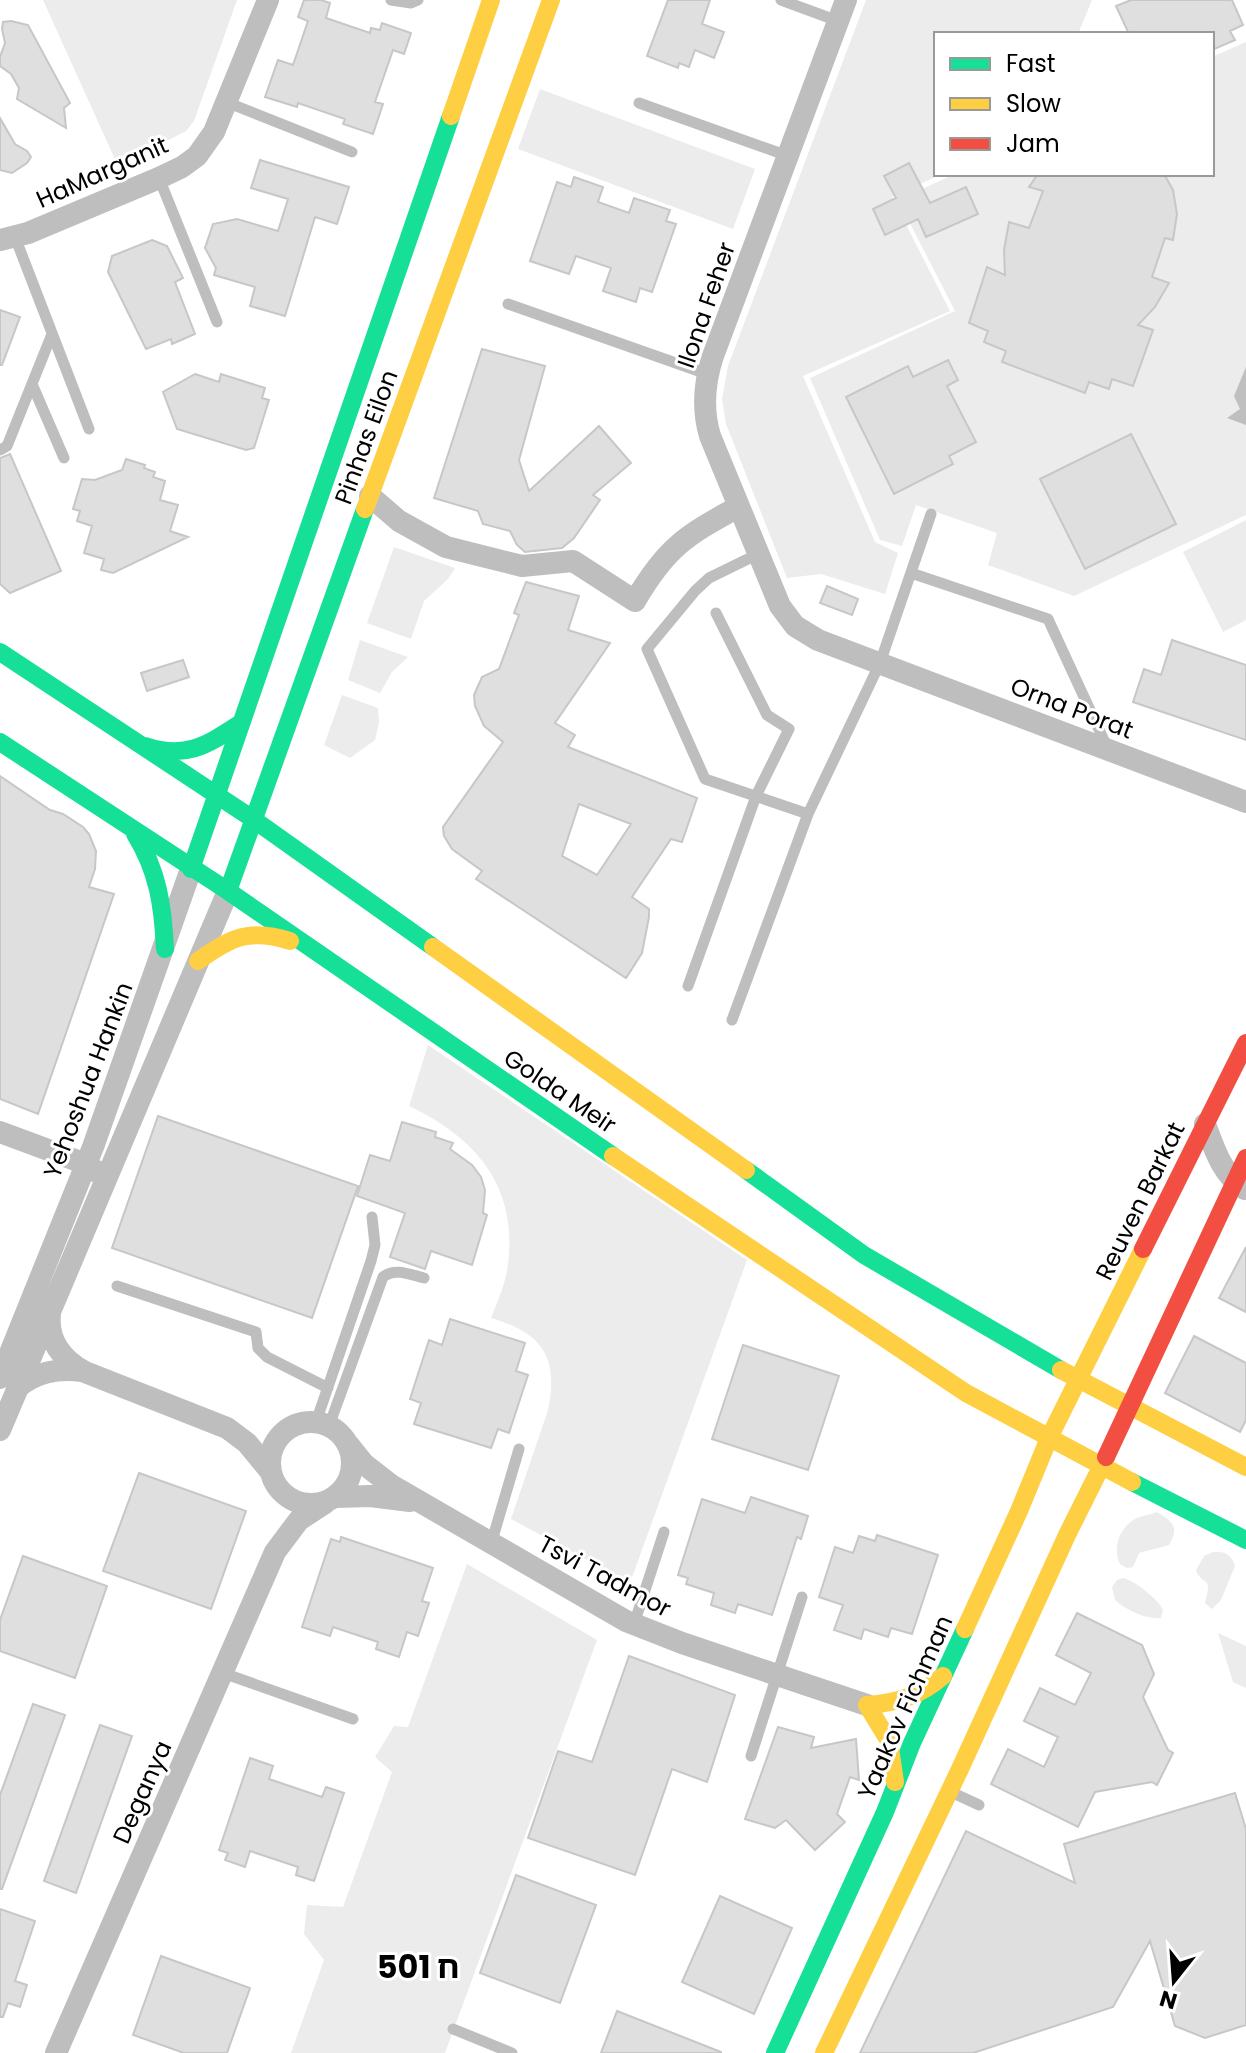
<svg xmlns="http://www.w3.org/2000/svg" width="1246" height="2053" viewBox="0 0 1246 2053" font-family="Poppins,'Noto Sans Hebrew',sans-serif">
<rect width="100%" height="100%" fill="#fff"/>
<!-- green -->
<path fill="#ececec" d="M 43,0 L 237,0 L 194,121 L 186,131 L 118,166 Z
M 866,0 L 1092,0 L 1078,34 L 936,34 L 936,174 L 942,174 L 892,197 L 950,311 L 803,376 L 875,542 L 898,553 L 885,594 L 821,574 L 787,578 L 726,424 L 722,399 L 728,366 Z
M 1246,42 L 1246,515 L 1074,596 L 988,565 L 997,533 L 916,505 L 902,546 L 880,540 L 810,378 L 955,311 L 898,200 L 955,174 L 1212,174 L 1212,57 Z
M 540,89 L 755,169 L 733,229 L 518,149 Z
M 1246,520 L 1246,620 L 1223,632 L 1183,552 Z
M 394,547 L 455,568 L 448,579 L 424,601 L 411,639 L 367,623 Z
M 360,640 L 408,657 L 392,672 L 380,693 L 348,680 Z
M 342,695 L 378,708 L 379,722 L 375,740 L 350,758 L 324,745 Z
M 428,1045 L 747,1260 L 630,1583 L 511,1519 L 548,1410 C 559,1357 542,1333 491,1318 C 497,1303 504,1287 507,1271 C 520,1190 479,1139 409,1106 Z
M 1157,1512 C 1172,1521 1180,1527 1169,1545 L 1139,1553 L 1133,1567 L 1127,1568 L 1120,1564 C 1112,1547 1120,1526 1137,1518 C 1144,1515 1150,1515 1157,1512 Z
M 1213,1552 C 1224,1551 1232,1555 1235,1566 L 1221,1600 L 1212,1609 L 1205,1603 C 1213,1572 1203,1589 1196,1570 L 1204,1556 Z
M 467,1564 L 597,1640 L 445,2053 L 291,2053 L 324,1960 L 304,1934 L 307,1905 L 343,1907 L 392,1772 L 375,1757 L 394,1726 L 408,1727 Z
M 1123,1578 C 1134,1580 1159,1600 1163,1610 L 1161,1618 C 1147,1620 1126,1610 1115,1600 L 1112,1587 L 1117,1580 Z
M 1218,1633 L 1246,1646 L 1246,1688 L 1233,1682 Z"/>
<!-- water -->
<path fill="#bfbfbf" d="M 1246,367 L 1246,425 L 1227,418 L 1240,409 L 1234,396 Z"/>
<!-- building -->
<path fill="#dfdfdf" stroke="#c7c7c7" stroke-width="2" fill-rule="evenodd" d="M 304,0 L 321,0 L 330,3 L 326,18 L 370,33 L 371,28 L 380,30 L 382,23 L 411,33 L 404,54 L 393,50 L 375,102 L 383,104 L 373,134 L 343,124 L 345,119 L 298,103 L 297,107 L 265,97 L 278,60 L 293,65 L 308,21 L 298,17 Z
M 668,0 L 710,0 L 702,24 L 724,32 L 714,58 L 695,50 L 689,67 L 679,63 L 678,68 L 647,56 Z
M 1131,0 L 1232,0 L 1243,25 L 1230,31 L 1235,40 L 1212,50 L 1212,34 L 1129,34 L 1116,6 Z
M 11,21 L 28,25 L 70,103 L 64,108 L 66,128 L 17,99 L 19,88 L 11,74 L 0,66 L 0,57 L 5,43 L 2,29 L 3,22 Z
M 0,118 L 15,144 L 27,151 L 31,157 L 27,163 L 12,173 L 0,170 Z
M 260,160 L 349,187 L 337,224 L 315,217 L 285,316 L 250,306 L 255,287 L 214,275 L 216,268 L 205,248 L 213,224 L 237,219 L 278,231 L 288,199 L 251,188 Z
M 909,163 L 930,203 L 966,187 L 978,214 L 926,237 L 918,219 L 885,235 L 873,209 L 896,198 L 884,176 Z
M 1038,174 L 1164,174 L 1173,190 L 1177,214 L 1173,240 L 1165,238 L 1152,277 L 1169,283 L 1155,307 L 1138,325 L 1153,330 L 1133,386 L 1112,379 L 1109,389 L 1089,382 L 1085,393 L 1002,362 L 1006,351 L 984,342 L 988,331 L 969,323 L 987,267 L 1005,275 L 1004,250 L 1009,222 L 1029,228 L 1043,191 L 1029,187 Z
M 574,177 L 603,187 L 598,202 L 629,213 L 634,198 L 670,210 L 666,221 L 676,224 L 652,292 L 640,288 L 636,302 L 603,291 L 611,268 L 576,256 L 569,274 L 530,261 L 557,182 L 571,187 Z
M 152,240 L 167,246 L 183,278 L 175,282 L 195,334 L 172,344 L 171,339 L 146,349 L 108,272 L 112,256 Z
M 0,310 L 20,317 L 2,365 L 0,365 Z
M 482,349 L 545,366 L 519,460 L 529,491 L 599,426 L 631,463 L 593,495 L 600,500 L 574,538 L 562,548 L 525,552 L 517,545 L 510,531 L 483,524 L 478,511 L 434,498 Z
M 948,360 L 958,380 L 947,386 L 976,442 L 949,456 L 953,464 L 894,494 L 846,397 L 908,366 L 913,377 Z
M 195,374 L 219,382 L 221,374 L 265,388 L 262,398 L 269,400 L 254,448 L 246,450 L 177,429 L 163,392 Z
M 1131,434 L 1176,524 L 1085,569 L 1040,479 Z
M 10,454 L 61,571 L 10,593 L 0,584 L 0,458 Z
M 126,459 L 145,465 L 144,468 L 155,472 L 153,477 L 165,481 L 160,500 L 178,505 L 170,531 L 188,537 L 113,573 L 101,570 L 104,559 L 84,553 L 92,526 L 77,521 L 80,511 L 73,509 L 82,479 L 95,480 L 122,470 Z
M 526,582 L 579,596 L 568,630 L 610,643 L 555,723 L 575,735 L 568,747 L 697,798 L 682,842 L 671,839 L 632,897 L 649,909 L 649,917 L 642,953 L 626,978 L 476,879 L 482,871 L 452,849 L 444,836 L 443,827 L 503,742 L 484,726 L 475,706 L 474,695 L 482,677 L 499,669 L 519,615 L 514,613 ZM 579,804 L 631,824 L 597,875 L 562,856 Z
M 827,586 L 858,599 L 852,615 L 820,603 Z
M 1172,640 L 1246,665 L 1246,740 L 1133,702 L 1144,669 L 1161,675 Z
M 183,660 L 189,677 L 147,691 L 141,673 Z
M 0,776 L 50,810 L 63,814 L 83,827 L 89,834 L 96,851 L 95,869 L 89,887 L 114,894 L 38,1114 L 0,1099 Z
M 158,1116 L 358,1186 L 312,1318 L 112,1248 Z
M 402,1122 L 436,1132 L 435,1137 L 453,1143 L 450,1149 L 472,1165 L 481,1177 L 485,1190 L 483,1213 L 487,1215 L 472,1265 L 431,1251 L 425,1269 L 390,1257 L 405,1213 L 357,1196 L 370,1155 L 390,1161 Z
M 1246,1247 L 1246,1312 L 1219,1298 Z
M 450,1319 L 525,1343 L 516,1371 L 528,1375 L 509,1433 L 498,1429 L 491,1448 L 414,1424 L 421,1403 L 410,1399 L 429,1340 L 442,1345 Z
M 1194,1336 L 1246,1363 L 1246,1420 L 1240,1432 L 1165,1393 Z
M 743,1345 L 839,1376 L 808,1470 L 712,1439 Z
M 139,1473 L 246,1511 L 211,1609 L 103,1571 Z
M 751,1497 L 808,1516 L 801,1539 L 797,1537 L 772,1615 L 738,1604 L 735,1613 L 711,1605 L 714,1593 L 686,1584 L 688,1578 L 678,1575 L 702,1499 L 745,1513 Z
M 877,1535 L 938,1555 L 912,1634 L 891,1628 L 888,1637 L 864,1629 L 861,1639 L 834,1630 L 843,1605 L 819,1597 L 835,1547 L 853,1553 L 859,1536 L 875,1541 Z
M 341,1537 L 433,1568 L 422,1601 L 429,1603 L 418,1636 L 407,1632 L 399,1657 L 376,1649 L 378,1642 L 333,1627 L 330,1636 L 302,1627 L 331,1539 L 340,1542 Z
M 23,1556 L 107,1586 L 75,1678 L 0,1651 L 0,1620 Z
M 1077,1613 L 1142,1645 L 1154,1674 L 1143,1697 L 1168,1750 L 1173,1753 L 1157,1785 L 1152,1782 L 1095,1792 L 1078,1827 L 991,1784 L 1008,1749 L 1044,1767 L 1058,1737 L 1024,1721 L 1040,1688 L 1075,1705 L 1091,1673 L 1056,1655 Z
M 629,1656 L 735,1695 L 707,1782 L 672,1769 L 635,1875 L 528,1838 L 558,1751 L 592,1762 Z
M 33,1704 L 65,1715 L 2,1889 L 0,1889 L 0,1795 Z
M 100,1725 L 132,1736 L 76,1893 L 44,1881 Z
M 778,1727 L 814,1737 L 811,1748 L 856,1739 L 859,1780 L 850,1777 L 837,1814 L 845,1822 L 815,1850 L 786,1820 L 775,1828 L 745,1819 Z
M 250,1758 L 273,1766 L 269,1779 L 322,1797 L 326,1787 L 344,1793 L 314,1881 L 296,1875 L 298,1867 L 250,1851 L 245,1867 L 225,1860 L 228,1853 L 219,1850 Z
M 1235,1793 L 1246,1829 L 1246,2025 L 1205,2038 L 1175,2026 L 1150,1941 L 1113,2007 L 973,2053 L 860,2053 L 966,1831 L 1075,1883 L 1064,1844 Z
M 516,1875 L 596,1905 L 560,2003 L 480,1973 Z
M 720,1896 L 792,1928 L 754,2014 L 682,1982 Z
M 0,1909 L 35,1921 L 15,1981 L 27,1985 L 20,2007 L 8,2003 L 3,2017 L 0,2017 Z
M 161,1956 L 250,1988 L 227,2053 L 184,2053 L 133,2035 Z
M 617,2011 L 721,2052 L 721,2053 L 601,2053 Z"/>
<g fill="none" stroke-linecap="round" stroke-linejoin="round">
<!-- lane -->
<path stroke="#bebebe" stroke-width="11" d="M 391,0 L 411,3 L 418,0
M 781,0 L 838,21
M 226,102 L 352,152
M 639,103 L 788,156
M 159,178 L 217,322
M 15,237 L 89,429
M 508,304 L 707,374
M 32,384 L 64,458
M 0,450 L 7,446 L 52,334
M 758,554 L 709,578 L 695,591 L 647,649 L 705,779 L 808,814
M 911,573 L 1048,619 L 1108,749
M 688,986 L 756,796 L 789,729 L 767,715 L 716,613
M 732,1020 L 808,814 L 880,663 L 931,514
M 117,1286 L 256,1332 L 258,1348 L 267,1357 L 328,1388
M 316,1422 L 371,1261 L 375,1245 L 372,1217
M 329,1426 L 383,1277 C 395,1267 411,1275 424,1278
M 491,1544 L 519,1449
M 634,1624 L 664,1532
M 223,1673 L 353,1719
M 751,1756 L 802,1597
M 951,1792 L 979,1805
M 453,2029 L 512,2053"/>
<!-- street -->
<path stroke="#bebebe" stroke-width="22" d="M 846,0 L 713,356 C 704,383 702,409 710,436 L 780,606 L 795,626 L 818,640 L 1246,802
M 0,240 L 28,233 L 159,178 L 182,167 L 197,156 L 214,132 L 268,0
M 370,496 L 399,521 L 446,547 L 522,566 L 573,561 L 635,601 C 666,548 685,536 738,507
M 1205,1124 C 1214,1148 1222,1175 1245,1189
M 0,1132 L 86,1164 L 97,1172
M 50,1314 C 47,1340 62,1360 85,1372 L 227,1428 L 247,1443 L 270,1471
M 0,1378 L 93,1147 L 191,869
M 17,1388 C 36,1372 57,1368 82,1371
M270 1463a41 41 0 1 1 82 0a41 41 0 1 1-82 0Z
M 0,1430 L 228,891
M 348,1444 L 364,1464 L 391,1485 L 626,1621 L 682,1643 L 867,1705
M 336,1497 L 370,1496 L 410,1501
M 56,2053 L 275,1552 L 299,1520 L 325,1503"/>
<!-- fast -->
<path stroke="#16e098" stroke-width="18" d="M 0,652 L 253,819 L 433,947
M 0,742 L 228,891 L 613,1156
M 145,746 C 186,760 207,745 241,723
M 135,834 C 158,871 163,906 165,949
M 191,869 L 451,116
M 228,891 L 365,509
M 746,1170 L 864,1255 L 1061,1370
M 1132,1482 L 1246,1540
M 775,2053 L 885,1812 L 912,1743 L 965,1629"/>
<!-- slow -->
<path stroke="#ffcf43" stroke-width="18" d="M 451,116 L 491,0
M 365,509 L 551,0
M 433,947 L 746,1170
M 198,961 C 231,937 250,928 290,941
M 613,1156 L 966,1393 L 1132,1482
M 1061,1370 L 1246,1467
M 965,1629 L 1019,1511 L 1049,1438 L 1143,1249
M 867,1705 L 889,1741 L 895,1782
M 867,1705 C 897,1703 920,1696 943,1676
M 824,2053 L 960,1769 L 1067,1535 L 1106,1457"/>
<!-- jam -->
<path stroke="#f24e42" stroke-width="18" d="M 1143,1249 L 1246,1043
M 1106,1457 L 1246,1158"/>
</g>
<g text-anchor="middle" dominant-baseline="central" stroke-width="6" stroke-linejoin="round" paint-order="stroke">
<!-- street labels -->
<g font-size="24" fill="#000" stroke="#fff">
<text transform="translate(102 172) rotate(-24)">HaMarganit</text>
<text transform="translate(706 305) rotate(-71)">Ilona Feher</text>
<text transform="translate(366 437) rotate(-70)">Pinhas Eilon</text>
<text transform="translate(1072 708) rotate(21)">Orna Porat</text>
<text transform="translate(88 1080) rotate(-69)">Yehoshua Hankin</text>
<text transform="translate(560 1091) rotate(34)">Golda Meir</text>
<text transform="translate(1140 1201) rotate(-64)">Reuven Barkat</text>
<text transform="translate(605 1576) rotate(28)">Tsvi Tadmor</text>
<text transform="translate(905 1707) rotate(-66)">Yaakov Fichman</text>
<text transform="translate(142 1792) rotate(-66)">Deganya</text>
</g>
<!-- district labels -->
<g font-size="32" font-weight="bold" fill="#000" stroke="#fff">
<text x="418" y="1966">ח 501</text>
</g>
</g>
<!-- legend -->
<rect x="934" y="32" width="280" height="144" fill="#ffffff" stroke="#999999" stroke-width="2"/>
<rect x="950" y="58" width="40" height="12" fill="#16e098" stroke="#999999" stroke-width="2"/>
<text x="1006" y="72" font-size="24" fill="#000000">Fast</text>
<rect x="950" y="98" width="40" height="12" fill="#ffcf43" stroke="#999999" stroke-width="2"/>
<text x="1006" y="112" font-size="24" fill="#000000">Slow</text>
<rect x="950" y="138" width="40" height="12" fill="#f24e42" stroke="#999999" stroke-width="2"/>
<text x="1006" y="152" font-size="24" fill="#000000">Jam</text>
<!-- north arrow -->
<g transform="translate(1174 1981) rotate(197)" stroke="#ffffff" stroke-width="6" paint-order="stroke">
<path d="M0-6L14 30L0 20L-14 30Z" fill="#000000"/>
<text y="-12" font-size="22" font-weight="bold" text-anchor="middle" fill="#000000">N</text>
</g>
</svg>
